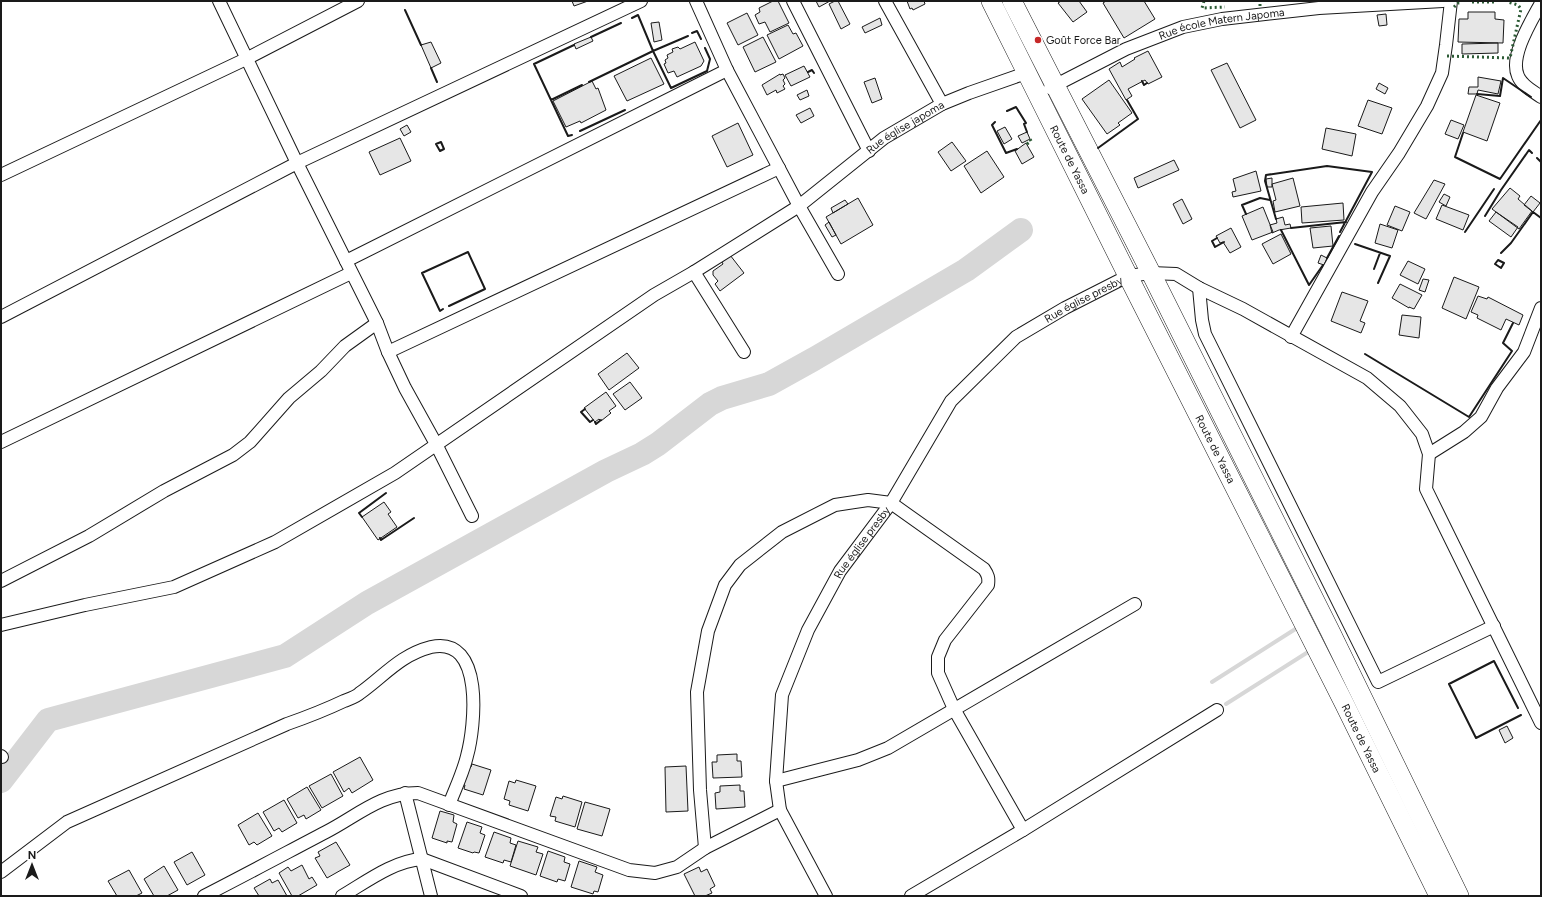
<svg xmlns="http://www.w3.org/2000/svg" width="1542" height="897" viewBox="0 0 1542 897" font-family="Figtree,sans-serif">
<rect width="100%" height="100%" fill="#fff"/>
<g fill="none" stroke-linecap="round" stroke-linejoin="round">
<!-- stream -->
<path stroke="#d7d7d7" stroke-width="4" d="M 1212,682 L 1297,628
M 1226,704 L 1308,652"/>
<!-- river -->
<path stroke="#d7d7d7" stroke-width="24" d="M 1,781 L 48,720 L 285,656 L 367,603 L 606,471 L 642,454 L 658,444 L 710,404 L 722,398 L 769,384 L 814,359 L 966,270 L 1021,230"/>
</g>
<!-- building -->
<path fill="#e6e6e6" stroke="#1a1a1a" d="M 572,1 L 588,1 L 574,6 Z
M 773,1 L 778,1 L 789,23 L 770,32 L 765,22 L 759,24 L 755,15 L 760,12 L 759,8 Z
M 816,1 L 830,1 L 819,7 Z
M 835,1 L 838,1 L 850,24 L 841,29 L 829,4 Z
M 907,1 L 924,1 L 925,4 L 913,10 L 912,8 L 910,9 Z
M 1061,1 L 1079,1 L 1087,12 L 1073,22 L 1058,3 Z
M 1106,1 L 1144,1 L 1155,19 L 1124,38 L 1103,3 Z
M 1468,12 L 1495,12 L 1495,19 L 1504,20 L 1503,43 L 1458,42 L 1459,19 L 1468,19 Z
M 747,13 L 758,35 L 738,45 L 727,23 Z
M 1386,14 L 1387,25 L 1379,26 L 1377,15 Z
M 880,18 L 882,25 L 865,33 L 862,27 Z
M 659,22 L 662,40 L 654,42 L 651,23 Z
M 788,25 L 793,34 L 796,33 L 803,46 L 779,59 L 767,35 Z
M 591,37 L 593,41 L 576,49 L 574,44 Z
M 763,37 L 776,62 L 755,72 L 743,47 Z
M 431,42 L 441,63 L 431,68 L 421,45 Z
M 695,42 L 704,61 L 701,66 L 677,77 L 674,71 L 668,73 L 664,64 L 666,63 L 665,60 L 668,58 L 667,55 L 673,52 L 672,49 L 678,47 L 680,49 Z
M 1498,43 L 1498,53 L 1462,54 L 1462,44 Z
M 1148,51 L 1162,77 L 1148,84 L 1145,80 L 1128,89 L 1132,96 L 1126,100 L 1109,69 L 1120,62 L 1122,67 L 1135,59 L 1134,58 Z
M 651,58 L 664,84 L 627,101 L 614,76 Z
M 1227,63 L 1256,120 L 1240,128 L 1211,70 Z
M 804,66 L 810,77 L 791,86 L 785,75 Z
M 780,74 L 780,75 L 783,74 L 785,78 L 783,80 L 785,84 L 783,86 L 785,89 L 777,93 L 776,90 L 767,95 L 762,85 Z
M 1478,77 L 1501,81 L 1498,94 L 1478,90 L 1477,94 L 1468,94 L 1469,87 L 1478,87 Z
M 875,78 L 882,99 L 872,103 L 864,82 Z
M 1109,80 L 1132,113 L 1118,123 L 1120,125 L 1107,134 L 1082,99 Z
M 592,81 L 596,89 L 598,88 L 606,110 L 581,123 L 580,121 L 566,127 L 553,101 Z
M 1379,83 L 1388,88 L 1385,94 L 1376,89 Z
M 807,90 L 809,96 L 800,100 L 797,95 Z
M 1476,95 L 1500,103 L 1487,141 L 1463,132 Z
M 1368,100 L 1392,108 L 1382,134 L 1358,126 Z
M 810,108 L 814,116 L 801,123 L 796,115 Z
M 1451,120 L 1464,125 L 1458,139 L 1445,134 Z
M 738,123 L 753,155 L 727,167 L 712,136 Z
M 407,125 L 411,132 L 404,136 L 400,129 Z
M 1005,127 L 1012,139 L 1004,144 L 997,131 Z
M 1326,128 L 1356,134 L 1352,156 L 1322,149 Z
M 1027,132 L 1030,139 L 1022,143 L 1018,136 Z
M 400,138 L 411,161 L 380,175 L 369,152 Z
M 952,142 L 966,161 L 951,171 L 938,152 Z
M 1026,143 L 1034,157 L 1022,164 L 1015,151 Z
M 987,151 L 1004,177 L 981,193 L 964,166 Z
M 1174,160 L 1179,170 L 1138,188 L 1134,178 Z
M 1256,171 L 1261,191 L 1233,197 L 1232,192 L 1236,191 L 1233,179 Z
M 1272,178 L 1272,187 L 1267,187 L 1266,179 Z
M 1293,178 L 1300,206 L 1275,212 L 1273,201 L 1276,200 L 1272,184 Z
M 1434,180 L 1445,184 L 1426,219 L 1414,213 Z
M 1510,188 L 1520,196 L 1518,199 L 1532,211 L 1519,229 L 1492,209 Z
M 1444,194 L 1450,197 L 1446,206 L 1439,202 Z
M 1531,196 L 1540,203 L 1533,212 L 1524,205 Z
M 858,198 L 873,225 L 841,244 L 826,217 Z
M 1182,199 L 1192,219 L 1183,224 L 1173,204 Z
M 845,200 L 848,204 L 833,213 L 831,208 Z
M 1343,203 L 1344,220 L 1302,223 L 1301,207 Z
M 1442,205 L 1469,215 L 1463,230 L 1436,219 Z
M 1395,206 L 1410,212 L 1402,231 L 1387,225 Z
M 1263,207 L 1273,232 L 1252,240 L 1242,216 Z
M 1496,212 L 1518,227 L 1511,237 L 1489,221 Z
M 1283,217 L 1285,225 L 1290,224 L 1291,228 L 1279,230 L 1272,233 L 1270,225 L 1277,223 L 1276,219 Z
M 829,222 L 836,235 L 832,237 L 825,225 Z
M 1380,224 L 1398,230 L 1392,248 L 1375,243 Z
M 1331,226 L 1333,246 L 1313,248 L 1310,228 Z
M 1231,228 L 1241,247 L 1230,253 L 1223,242 L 1220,243 L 1216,236 Z
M 1281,234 L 1291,254 L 1273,264 L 1262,244 Z
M 730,255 L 744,273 L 720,291 L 715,284 L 718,281 L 713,275 L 713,271 L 723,264 L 722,262 Z
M 1321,255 L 1327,258 L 1324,265 L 1318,263 Z
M 1408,261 L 1425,269 L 1418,284 L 1400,275 Z
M 1454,277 L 1479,287 L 1466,319 L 1442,308 Z
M 1423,279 L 1429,280 L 1425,292 L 1419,290 Z
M 1400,284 L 1422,295 L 1414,309 L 1409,307 L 1409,308 L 1392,298 Z
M 1342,292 L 1368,301 L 1360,321 L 1365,323 L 1361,333 L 1331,321 Z
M 1478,296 L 1487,299 L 1488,297 L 1523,315 L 1519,325 L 1506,319 L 1501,330 L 1477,318 L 1478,315 L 1471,312 Z
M 1402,315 L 1421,317 L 1419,338 L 1399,335 Z
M 627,353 L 639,368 L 609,390 L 598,374 Z
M 630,382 L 642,398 L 625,410 L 613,394 Z
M 606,392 L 616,406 L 609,411 L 611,413 L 601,421 L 599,419 L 595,422 L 584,408 Z
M 384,502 L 391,512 L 388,514 L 397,527 L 378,540 L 362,517 Z
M 1507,726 L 1513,738 L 1505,743 L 1499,730 Z
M 737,754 L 737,761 L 741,761 L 742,777 L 713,778 L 712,762 L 717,762 L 717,755 Z
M 360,757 L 373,780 L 352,793 L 349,788 L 344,792 L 333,772 Z
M 472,764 L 491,770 L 483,795 L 464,789 L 465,785 L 459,784 L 464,765 L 471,767 Z
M 686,766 L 688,811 L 666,812 L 665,767 Z
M 331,774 L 343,796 L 322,808 L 309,786 Z
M 516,780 L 536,786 L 528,811 L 509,805 L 510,801 L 504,799 L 509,781 L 515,783 Z
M 740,785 L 740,791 L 744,791 L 745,807 L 716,809 L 715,793 L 720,792 L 720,786 Z
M 307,787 L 321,810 L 306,819 L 304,815 L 298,818 L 287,799 Z
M 563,796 L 582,802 L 575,827 L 555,821 L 556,817 L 550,816 L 556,797 L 562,799 Z
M 284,800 L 297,823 L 282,832 L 279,828 L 274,831 L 263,812 Z
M 585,802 L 610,809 L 602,836 L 577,829 Z
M 440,811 L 454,815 L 453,822 L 457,824 L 452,842 L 447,841 L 447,843 L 432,838 Z
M 258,813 L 272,836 L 257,845 L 254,842 L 249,845 L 238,825 Z
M 467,822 L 482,827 L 480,833 L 485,835 L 479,853 L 474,852 L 473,853 L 458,848 Z
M 494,832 L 511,838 L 510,843 L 516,845 L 511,862 L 504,860 L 503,863 L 485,857 Z
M 518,841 L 538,847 L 536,852 L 543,854 L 536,875 L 510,866 Z
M 336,842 L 350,865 L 327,878 L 315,858 L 320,856 L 318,852 Z
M 548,851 L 565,857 L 564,862 L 570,864 L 565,881 L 558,879 L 557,882 L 540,876 Z
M 192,852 L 205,875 L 187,885 L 174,862 Z
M 579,861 L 597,867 L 595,872 L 603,875 L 598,892 L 594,891 L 593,894 L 571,887 Z
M 302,865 L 309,879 L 312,877 L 317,885 L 298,896 L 292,896 L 279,873 L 288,867 L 291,871 Z
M 164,866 L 178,890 L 167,896 L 154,896 L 144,879 Z
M 699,867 L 701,872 L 707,869 L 715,886 L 710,889 L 712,893 L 705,896 L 695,896 L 684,874 Z
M 129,870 L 142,893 L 136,896 L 117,896 L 108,881 Z
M 270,879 L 272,883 L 278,880 L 287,896 L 259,896 L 254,888 Z"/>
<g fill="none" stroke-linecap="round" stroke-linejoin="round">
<defs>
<g id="minor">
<path d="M 219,1 L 297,163 L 377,323 L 388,352 L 405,388 L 436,444 L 472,516"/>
<path d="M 696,1 L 727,70 L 799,206 L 838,274"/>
<path d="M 793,1 L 869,151"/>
<path d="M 885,1 L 942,104"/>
<path d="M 1541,3 C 1532,20 1509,56 1518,76 C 1522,86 1533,91 1541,97"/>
<path id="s1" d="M 1050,88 L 1126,49 L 1183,27 L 1222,19 L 1319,8 L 1443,1"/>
<path d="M 1,175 L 246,59 L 358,1"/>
<path d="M 346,261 L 727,70"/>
<path d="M 694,272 L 744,352"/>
<path d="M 1199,288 L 1202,320 L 1205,334 L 1378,682 L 1494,626"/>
<path d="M 1,317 L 297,163 L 641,1"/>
<path d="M 1291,337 L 1372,192 L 1399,153 L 1427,106 L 1442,73 L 1446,45 L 1451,1"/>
<path d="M 388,352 L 779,168"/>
<path d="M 1,442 L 351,273"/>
<path d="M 1429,454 L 1464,432 L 1481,417 L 1497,388 L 1524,352 L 1541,308"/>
<path d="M 1,581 L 89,536 L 164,491 L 233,455 L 250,442 L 289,398 L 321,371 L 345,346 L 377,323"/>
<path id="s2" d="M 1,625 L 85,605 L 174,587 L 275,542 L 395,473 L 654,295 L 694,272 L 799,206 L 884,138 L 942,104 L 969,93 L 1026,73"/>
<path d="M 1,756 L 2,757"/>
<path d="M 776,781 L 858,760 L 888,748 L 1135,604"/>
<path d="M 405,793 L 431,896"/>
<path d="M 705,848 L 700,790 L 697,692 L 708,631 L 725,585 L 740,565 L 782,532 L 835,505 L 868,500 L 891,503 L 984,569 C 988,575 989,578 988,585 L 945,640 L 938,657 L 938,673 L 954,709 L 1023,830"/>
<path d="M 1,872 L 67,822 L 287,724 C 307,717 325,710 344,701 C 349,699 356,697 360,693 C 384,676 400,655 431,647 C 485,635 475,727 467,756 C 463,773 455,789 449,805"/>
<path d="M 204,896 C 245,875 286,853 326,832 C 357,816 381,793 418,793 L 629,870 L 655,873 L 677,867 L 705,848 L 780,810"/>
<path d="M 342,896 C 366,882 393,861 422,859 L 521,896"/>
<path id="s3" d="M 826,896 L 780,810 L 776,781 L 782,695 L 808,630 L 840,571 L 891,503 L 951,401 L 1016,337 L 1065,308 L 1128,276 L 1151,273 L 1176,274 L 1199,288 L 1243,309 L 1367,378 L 1400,406 L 1422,434 L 1429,454 L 1426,489 L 1541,723"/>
<path d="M 911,896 L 1023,830 L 1217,710"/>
</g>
<g id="primary">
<path id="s4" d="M 991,1 L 1128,276 L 1344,703 L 1439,896"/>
<path d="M 1012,1 L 1151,273 L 1330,631 L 1459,896"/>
</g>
</defs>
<!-- minor casing -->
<use href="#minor" stroke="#1a1a1a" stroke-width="14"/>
<!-- primary casing -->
<use href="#primary" stroke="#1a1a1a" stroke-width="20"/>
<!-- minor -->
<use href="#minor" stroke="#fff" stroke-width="12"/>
<!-- primary -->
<use href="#primary" stroke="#fff" stroke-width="19"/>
<!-- hedge -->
<path stroke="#2b5a34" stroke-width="3" stroke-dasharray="2 3" stroke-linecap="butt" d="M 1204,1 L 1202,8 L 1225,7
M 1472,2 L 1497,2
M 1260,6 L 1260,1
M 1454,7 L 1458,3 L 1461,3
M 1447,56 L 1510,58 L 1521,9 L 1518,5 L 1508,2
M 1027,144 L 1031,141 L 1030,139"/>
<!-- wall -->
<path stroke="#1a1a1a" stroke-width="2" d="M 405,10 L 421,45
M 632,18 L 638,15 L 653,51 L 688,36
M 692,33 L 697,31 L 701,39
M 591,37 L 621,23
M 431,68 L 437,82
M 808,72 L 812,70 L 814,73
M 1142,81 L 1144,85 L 1147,83
M 589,82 L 653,51 L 671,88 L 707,71 L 710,59 L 705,48
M 1477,94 L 1500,96 L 1503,78 L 1531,97
M 551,100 L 582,85
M 1007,111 L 1016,107 L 1026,123 L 1024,124 L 1027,132
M 995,122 L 992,125 L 1006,153 L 1017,149
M 580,131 L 625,110
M 1463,133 L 1455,157 L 1500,179 L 1541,120
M 572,135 L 568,136 L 534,64 L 574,45
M 441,142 L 444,149 L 440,151 L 436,144 Z
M 1098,148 L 1138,119 L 1127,100
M 1537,158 L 1541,162
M 1246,214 L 1242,205 L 1260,198 L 1270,200
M 1485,216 L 1501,190 L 1529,150 L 1532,153
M 1276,219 L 1265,181 L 1266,175 L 1327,166 L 1372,172 L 1340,232
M 1291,228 L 1346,222
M 1281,230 L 1309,285 L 1323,265
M 1465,232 L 1494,189
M 1217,238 L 1212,241 L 1215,247 L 1224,242
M 1355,244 L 1390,256 L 1378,283
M 1501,253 L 1511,243 L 1533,212 L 1541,218
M 1327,258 L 1339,236
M 1498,260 L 1504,263 L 1501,268 L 1495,264 Z
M 1374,269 L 1380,253
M 443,309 L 440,311 L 422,273 L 468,252 L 485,289 L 449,306
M 1365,354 L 1469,417 L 1512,351 L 1503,343 L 1513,323
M 585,409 L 581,412 L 590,422 L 593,420
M 595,422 L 596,424 L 601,420
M 362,517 L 359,513 L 386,493
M 380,538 L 381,540 L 414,518
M 1518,708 L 1494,661 L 1449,684 L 1476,738 L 1521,715"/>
</g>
<!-- markers -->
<circle fill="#c62828" stroke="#fff" stroke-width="1.5" cx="1038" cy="40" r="4"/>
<g text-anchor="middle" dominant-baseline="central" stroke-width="3" stroke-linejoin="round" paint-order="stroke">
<!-- street labels -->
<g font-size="11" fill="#1a1a1a" stroke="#fff">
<text stroke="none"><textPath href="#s1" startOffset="185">Rue école Matern Japoma</textPath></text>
<text stroke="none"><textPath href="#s2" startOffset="1043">Rue église japoma</textPath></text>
<text stroke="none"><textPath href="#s4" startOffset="177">Route de Yassa</textPath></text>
<text stroke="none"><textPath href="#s3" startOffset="722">Rue église presby</textPath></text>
<text stroke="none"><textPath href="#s4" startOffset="501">Route de Yassa</textPath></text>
<text stroke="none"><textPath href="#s3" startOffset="386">Rue église presby</textPath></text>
<text stroke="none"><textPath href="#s4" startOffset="825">Route de Yassa</textPath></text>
</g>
<!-- poi labels -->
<g font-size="11" fill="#1a1a1a" stroke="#fff" text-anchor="start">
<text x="1046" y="40">Goût Force Bar</text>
</g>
</g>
<!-- border -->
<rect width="1542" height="897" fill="none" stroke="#1a1a1a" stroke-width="4"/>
<!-- north arrow -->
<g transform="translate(32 865)" stroke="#ffffff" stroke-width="3" paint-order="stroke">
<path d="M0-3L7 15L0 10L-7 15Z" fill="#1a1a1a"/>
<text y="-6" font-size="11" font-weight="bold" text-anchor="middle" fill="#1a1a1a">N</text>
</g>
</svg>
